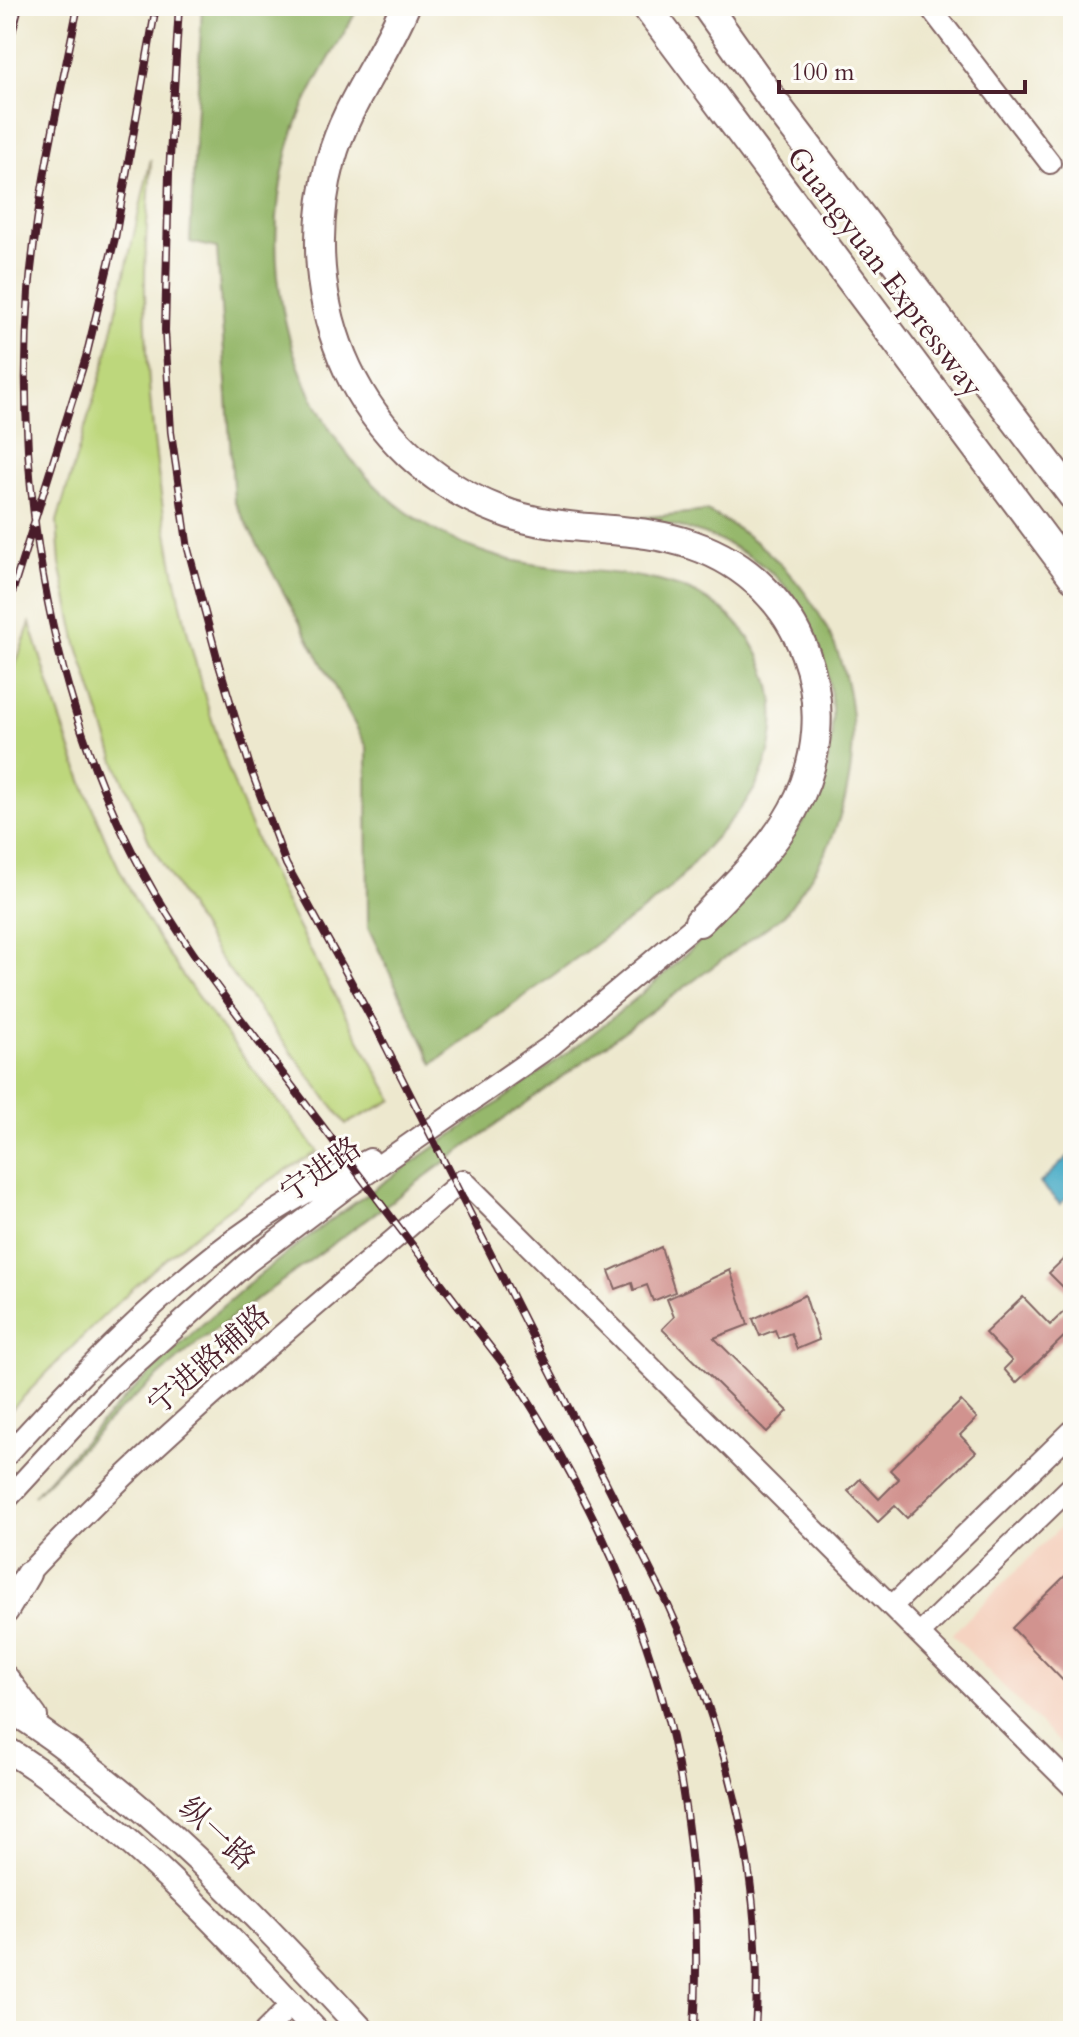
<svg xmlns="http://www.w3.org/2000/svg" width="1079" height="2037" viewBox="0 0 1079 2037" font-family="Cardo,'Noto Serif SC',serif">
<rect width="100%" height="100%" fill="#fdfcf7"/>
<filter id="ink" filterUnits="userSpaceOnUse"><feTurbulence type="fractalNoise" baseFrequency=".0125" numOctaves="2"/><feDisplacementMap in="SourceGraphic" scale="16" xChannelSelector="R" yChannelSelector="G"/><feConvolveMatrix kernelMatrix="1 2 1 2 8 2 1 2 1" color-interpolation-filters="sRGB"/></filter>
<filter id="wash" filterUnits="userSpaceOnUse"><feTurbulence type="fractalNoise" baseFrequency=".006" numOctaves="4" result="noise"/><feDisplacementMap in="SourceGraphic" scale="32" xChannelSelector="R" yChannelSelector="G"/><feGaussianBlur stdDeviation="1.8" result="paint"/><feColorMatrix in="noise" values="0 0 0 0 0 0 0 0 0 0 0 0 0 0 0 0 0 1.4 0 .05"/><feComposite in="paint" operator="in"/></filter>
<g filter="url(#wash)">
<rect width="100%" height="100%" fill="#ede8ce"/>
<!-- built -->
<path fill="#f5d3c1" d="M 1073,1515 L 1073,1757 L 952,1634 Z"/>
<!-- green -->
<path fill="#bdd77c" stroke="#847b54" stroke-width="2" d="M 151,159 C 149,203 144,248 145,293 C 148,467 178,640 241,803 C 282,907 339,1003 393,1100 L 346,1124 L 216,953 L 149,841 L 115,761 L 77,644 L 60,564 L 57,521 L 105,362 Z
M 30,623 C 59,716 87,809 133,896 C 183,988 255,1069 318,1152 C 196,1218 101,1316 6,1415 L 6,693 Z"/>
<!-- forest -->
<path fill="#96b86c" stroke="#706c4c" stroke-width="2" d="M 202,6 L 359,6 C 334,54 302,96 288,150 C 245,312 322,500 489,554 C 556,576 636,564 699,595 C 734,613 759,644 769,682 C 778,717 773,754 756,786 C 745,806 728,823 713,840 C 698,856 684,876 667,891 C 645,911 617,928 593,946 C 540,985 486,1024 433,1064 L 368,927 L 367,747 L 234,501 L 217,248 L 190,242 Z
M 707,511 C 828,573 884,701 835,830 C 824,861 804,887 785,914 L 197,1343 L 113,1416 L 34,1496 C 116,1402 204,1316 304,1240 C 454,1127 618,1036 745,894 C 774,862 805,828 820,787 C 840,732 834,676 810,624 C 778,555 700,524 629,519 Z"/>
<!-- water -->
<path fill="#47abc6" stroke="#486578" stroke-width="2" d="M 1073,1152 L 1073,1191 L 1060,1204 L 1040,1183 Z"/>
<g id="blocks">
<!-- building -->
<path fill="#d1938f" d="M 661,1247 L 675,1292 L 653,1301 L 647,1285 L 634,1290 L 632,1283 L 616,1289 L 609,1271 Z
M 1073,1250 L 1073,1297 L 1049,1273 Z
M 730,1270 L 748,1325 L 714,1338 L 788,1411 L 767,1432 L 662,1329 L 674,1317 L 667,1299 Z
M 805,1295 L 819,1340 L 797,1349 L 791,1333 L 778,1338 L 775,1330 L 760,1336 L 753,1319 Z
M 1023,1297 L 1050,1325 L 1073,1303 L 1073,1328 L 1016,1383 L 1004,1369 L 1012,1361 L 985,1333 Z
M 961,1401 L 977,1418 L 960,1435 L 976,1452 L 907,1518 L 895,1506 L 878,1522 L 848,1491 L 860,1479 L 879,1499 L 899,1479 L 890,1470 Z
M 1073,1568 L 1073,1691 L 1012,1628 Z"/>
</g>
</g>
<g filter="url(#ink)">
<use href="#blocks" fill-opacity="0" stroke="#836564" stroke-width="2"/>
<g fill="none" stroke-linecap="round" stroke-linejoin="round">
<defs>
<path id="minor" d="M 929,6 L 1050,163
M 6,1456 C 77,1378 166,1285 253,1226 C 290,1200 330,1179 370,1159
M 6,1500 L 111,1386 L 247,1263 L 345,1189 L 552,1045 L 699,922
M 19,1583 C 154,1436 312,1311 463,1180 L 1073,1787
M 892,1606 L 1073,1430
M 919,1634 L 1073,1485
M 265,2031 L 292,2004"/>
<path id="major" d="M 6,1611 L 28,1574
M 6,1678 L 35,1717
M 6,1707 C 143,1795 254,1912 363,2031
M 6,1749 C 125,1823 222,1929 316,2031"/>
<path id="highway" d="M 405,6 C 383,59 346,104 331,160 C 292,304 358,456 499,510 C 561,535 631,523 693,545 C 804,583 848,708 793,810 C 770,852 732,888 699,922
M 646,6 L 1073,577
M 706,6 L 777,106 L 1073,496"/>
</defs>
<!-- minor casing -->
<use href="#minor" stroke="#836564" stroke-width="24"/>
<!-- major casing -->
<use href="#major" stroke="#836564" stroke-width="28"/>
<!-- highway casing -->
<use href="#highway" stroke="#836564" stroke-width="32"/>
<!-- minor -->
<use href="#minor" stroke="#fff" stroke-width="20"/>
<!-- major -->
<use href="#major" stroke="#fff" stroke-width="24"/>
<!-- highway -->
<use href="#highway" stroke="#fff" stroke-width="28"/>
<defs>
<path id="rail" d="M 78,6 C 59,100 37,195 29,291 C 14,491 52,717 154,892 C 195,962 246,1025 295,1090 C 367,1185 438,1280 511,1374 C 647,1583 709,1781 694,2031
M 179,6 L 169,174 L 165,330 L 171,432 L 188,549 L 219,665 L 251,770 L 286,864 L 376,1027 L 667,1603 C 728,1738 766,1882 755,2031
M 6,56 L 19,6
M 6,612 L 86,357 L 115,238 L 156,6"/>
</defs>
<!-- rail casing -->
<use href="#rail" stroke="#4a1f2b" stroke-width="8"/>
<!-- rail -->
<use href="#rail" stroke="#fdfcf7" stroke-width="5" stroke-dasharray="15" stroke-linecap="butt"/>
</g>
</g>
<g text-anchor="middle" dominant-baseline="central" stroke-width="6" stroke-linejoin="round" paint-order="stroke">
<!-- street labels -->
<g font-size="30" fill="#4a1f2b" stroke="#fdfcf7">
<text transform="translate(885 272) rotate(53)">Guangyuan Expressway</text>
<text transform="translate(321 1170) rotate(-35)">宁进路</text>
<text transform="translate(209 1360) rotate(-41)">宁进路辅路</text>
<text transform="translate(217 1834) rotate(43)">纵一路</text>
</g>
</g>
<!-- margin -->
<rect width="1079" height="2037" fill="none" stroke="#fdfcf7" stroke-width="32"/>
<!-- scale -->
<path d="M779 80v12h246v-12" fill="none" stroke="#4a1f2b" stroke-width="4"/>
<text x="791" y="80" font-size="24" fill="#4a1f2b" stroke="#fdfcf7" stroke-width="6" paint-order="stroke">100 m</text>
</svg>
